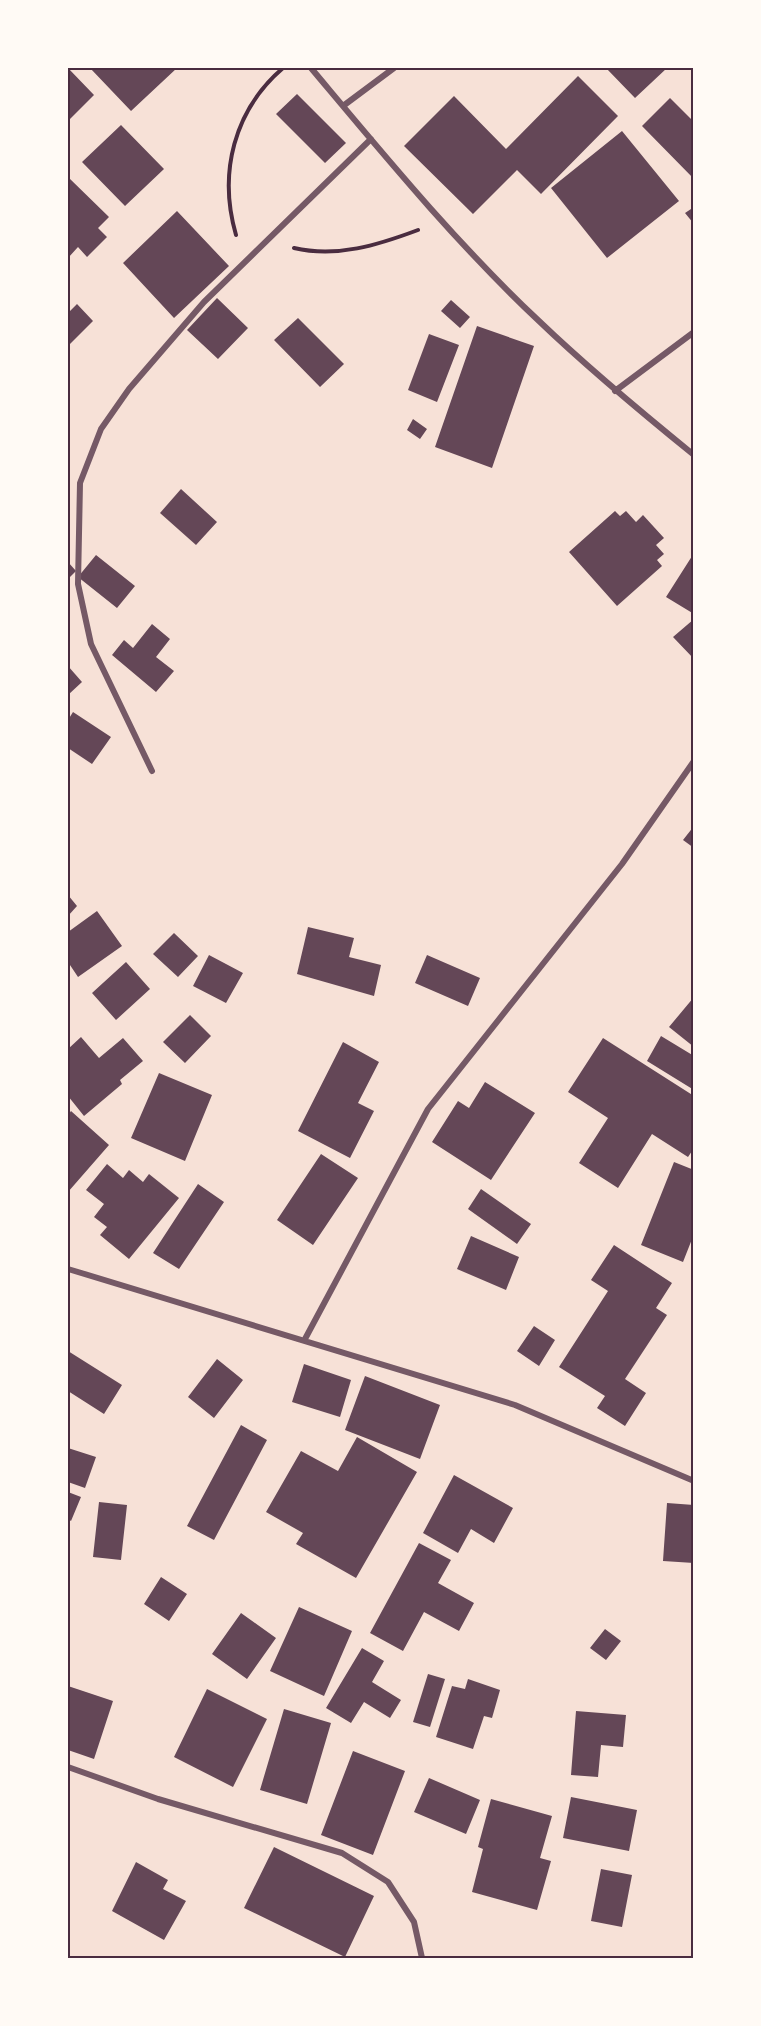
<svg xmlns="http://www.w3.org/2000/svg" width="761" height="2026" viewBox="0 0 761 2026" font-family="Lora,serif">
<rect width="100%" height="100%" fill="#f7e1d7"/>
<!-- building -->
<path fill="#644757" d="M 68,68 L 94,95 L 68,121 Z
M 90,68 L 177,68 L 131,111 Z
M 606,68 L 667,68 L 635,98 Z
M 578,76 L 618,116 L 541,194 L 517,170 L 473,214 L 404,146 L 454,96 L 506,149 Z
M 297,94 L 346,143 L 325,163 L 276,114 Z
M 670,98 L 694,122 L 694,179 L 642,126 Z
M 121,125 L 164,169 L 125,206 L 82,162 Z
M 622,131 L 679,201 L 607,258 L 551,188 Z
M 68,177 L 109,217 L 98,228 L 107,237 L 87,257 L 78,247 L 68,258 Z
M 694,207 L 694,224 L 685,213 Z
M 177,211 L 229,266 L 174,318 L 123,263 Z
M 217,298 L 248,328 L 218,359 L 187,330 Z
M 451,300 L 470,317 L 460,328 L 441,311 Z
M 77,304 L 93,321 L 68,346 L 68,313 Z
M 298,318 L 344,364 L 320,387 L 274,340 Z
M 477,326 L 534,346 L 492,468 L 435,447 Z
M 429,334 L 459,345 L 437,402 L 408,390 Z
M 413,419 L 427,429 L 420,439 L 407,430 Z
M 181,489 L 217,522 L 196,545 L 160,513 Z
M 615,511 L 620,516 L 626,511 L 636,522 L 643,515 L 664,538 L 656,545 L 664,554 L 657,560 L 662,566 L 617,606 L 569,552 Z
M 694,553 L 694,614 L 666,597 Z
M 96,555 L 135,586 L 117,608 L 78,577 Z
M 68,562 L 76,571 L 68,579 Z
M 694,619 L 694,659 L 673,637 Z
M 152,624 L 170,639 L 156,657 L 174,671 L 156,692 L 112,655 L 124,640 L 133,648 Z
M 68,666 L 82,682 L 68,695 Z
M 73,712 L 111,737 L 92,764 L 68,748 L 68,720 Z
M 694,826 L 694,848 L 683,840 Z
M 68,895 L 77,906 L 68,916 Z
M 97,911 L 122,946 L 78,977 L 68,962 L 68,932 Z
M 308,927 L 354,938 L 349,957 L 381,965 L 374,996 L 297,974 Z
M 174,933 L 198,956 L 178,977 L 153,954 Z
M 209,955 L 243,973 L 226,1003 L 193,986 Z
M 427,955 L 480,978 L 468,1006 L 415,983 Z
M 126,962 L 150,989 L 116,1020 L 92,993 Z
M 694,997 L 694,1047 L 669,1027 Z
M 190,1015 L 211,1036 L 185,1063 L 163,1042 Z
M 661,1036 L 694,1056 L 694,1090 L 647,1061 Z
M 81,1037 L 99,1058 L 123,1038 L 143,1061 L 120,1080 L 122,1084 L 84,1116 L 68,1096 L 68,1049 Z
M 603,1038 L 694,1096 L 694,1148 L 688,1157 L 652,1134 L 618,1188 L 579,1163 L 608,1118 L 568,1092 Z
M 343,1042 L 379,1062 L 358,1103 L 374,1111 L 350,1158 L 298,1131 Z
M 159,1073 L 212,1095 L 185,1161 L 131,1138 Z
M 485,1082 L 535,1113 L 491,1180 L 432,1142 L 458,1101 L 469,1108 Z
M 71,1111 L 109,1145 L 68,1192 L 68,1115 Z
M 321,1154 L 358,1178 L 313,1245 L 277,1220 Z
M 674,1162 L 694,1170 L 694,1234 L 683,1262 L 641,1245 Z
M 107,1164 L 123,1178 L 129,1170 L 143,1182 L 149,1174 L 179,1198 L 129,1259 L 100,1235 L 107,1227 L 94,1217 L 104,1204 L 86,1190 Z
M 198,1184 L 224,1202 L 179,1269 L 153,1253 Z
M 481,1189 L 531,1224 L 517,1244 L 468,1209 Z
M 471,1236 L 519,1257 L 506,1290 L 457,1269 Z
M 614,1245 L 672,1283 L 656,1308 L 667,1315 L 625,1379 L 646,1393 L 625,1426 L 597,1408 L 605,1396 L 559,1367 L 608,1291 L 591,1280 Z
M 534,1326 L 555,1340 L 539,1366 L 517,1351 Z
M 68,1351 L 122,1385 L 104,1414 L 68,1391 Z
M 217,1359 L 243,1380 L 214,1418 L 188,1397 Z
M 304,1364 L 351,1380 L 340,1417 L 292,1402 Z
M 365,1376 L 440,1405 L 420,1459 L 345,1430 Z
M 241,1425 L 267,1440 L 214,1540 L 187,1526 Z
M 357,1437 L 417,1472 L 356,1578 L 296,1544 L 303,1533 L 266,1512 L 301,1451 L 338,1471 Z
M 68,1448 L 96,1457 L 85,1488 L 68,1482 Z
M 454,1475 L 513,1508 L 494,1543 L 471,1529 L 458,1553 L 423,1533 Z
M 68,1492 L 81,1497 L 71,1521 L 68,1519 Z
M 99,1502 L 127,1505 L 121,1560 L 93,1557 Z
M 667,1503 L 694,1505 L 694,1563 L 663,1561 Z
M 419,1543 L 451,1560 L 438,1583 L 474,1603 L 459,1631 L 424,1612 L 403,1651 L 370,1633 Z
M 161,1577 L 187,1594 L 169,1621 L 144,1604 Z
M 299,1607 L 352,1631 L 324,1696 L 270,1671 Z
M 241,1613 L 276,1638 L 247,1679 L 212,1654 Z
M 605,1629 L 621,1641 L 606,1660 L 590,1648 Z
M 362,1648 L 384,1661 L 372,1682 L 401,1700 L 390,1718 L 364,1702 L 351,1723 L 326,1708 Z
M 428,1674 L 445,1679 L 430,1727 L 413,1722 Z
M 468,1679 L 500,1690 L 492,1718 L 484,1716 L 473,1749 L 436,1737 L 452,1686 L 465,1689 Z
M 68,1686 L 113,1701 L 94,1759 L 68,1750 Z
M 207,1689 L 267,1719 L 233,1787 L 174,1757 Z
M 284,1709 L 331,1723 L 307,1804 L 260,1790 Z
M 576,1711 L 626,1715 L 623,1747 L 601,1745 L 598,1777 L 571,1775 Z
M 353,1751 L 405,1771 L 373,1855 L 321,1835 Z
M 429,1778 L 480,1800 L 466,1834 L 414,1812 Z
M 571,1797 L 637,1810 L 629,1851 L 563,1838 Z
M 491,1799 L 552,1816 L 540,1858 L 551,1861 L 537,1910 L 472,1892 L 483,1849 L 478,1847 Z
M 274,1847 L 374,1896 L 345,1957 L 244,1908 Z
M 136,1862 L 168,1880 L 163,1889 L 186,1901 L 164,1940 L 112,1911 Z
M 601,1869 L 632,1875 L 622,1927 L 591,1921 Z"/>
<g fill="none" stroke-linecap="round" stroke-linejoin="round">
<!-- path -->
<path stroke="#4a2c40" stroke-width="4" d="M 236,235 C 218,173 234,110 283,68
M 294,248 C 337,258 378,245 418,230"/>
<!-- minor -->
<path stroke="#755966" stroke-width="6" d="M 311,68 C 384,155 456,243 539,321 C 588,368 641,412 694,455
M 343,106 L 394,68
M 615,391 L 694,332
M 152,771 L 91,644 L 78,584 L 80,483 L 101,429 L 129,389 L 204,302 L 371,139
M 68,1269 L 515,1405 L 694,1481
M 305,1339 L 428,1109 L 622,864 L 694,761
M 68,1767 L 158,1799 L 342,1853 L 388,1882 L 414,1922 L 422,1958"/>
</g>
<!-- border -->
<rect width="761" height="2026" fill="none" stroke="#fffaf5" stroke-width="138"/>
<rect x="69" y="69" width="623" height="1888" fill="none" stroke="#4a2c40" stroke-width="2"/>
</svg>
